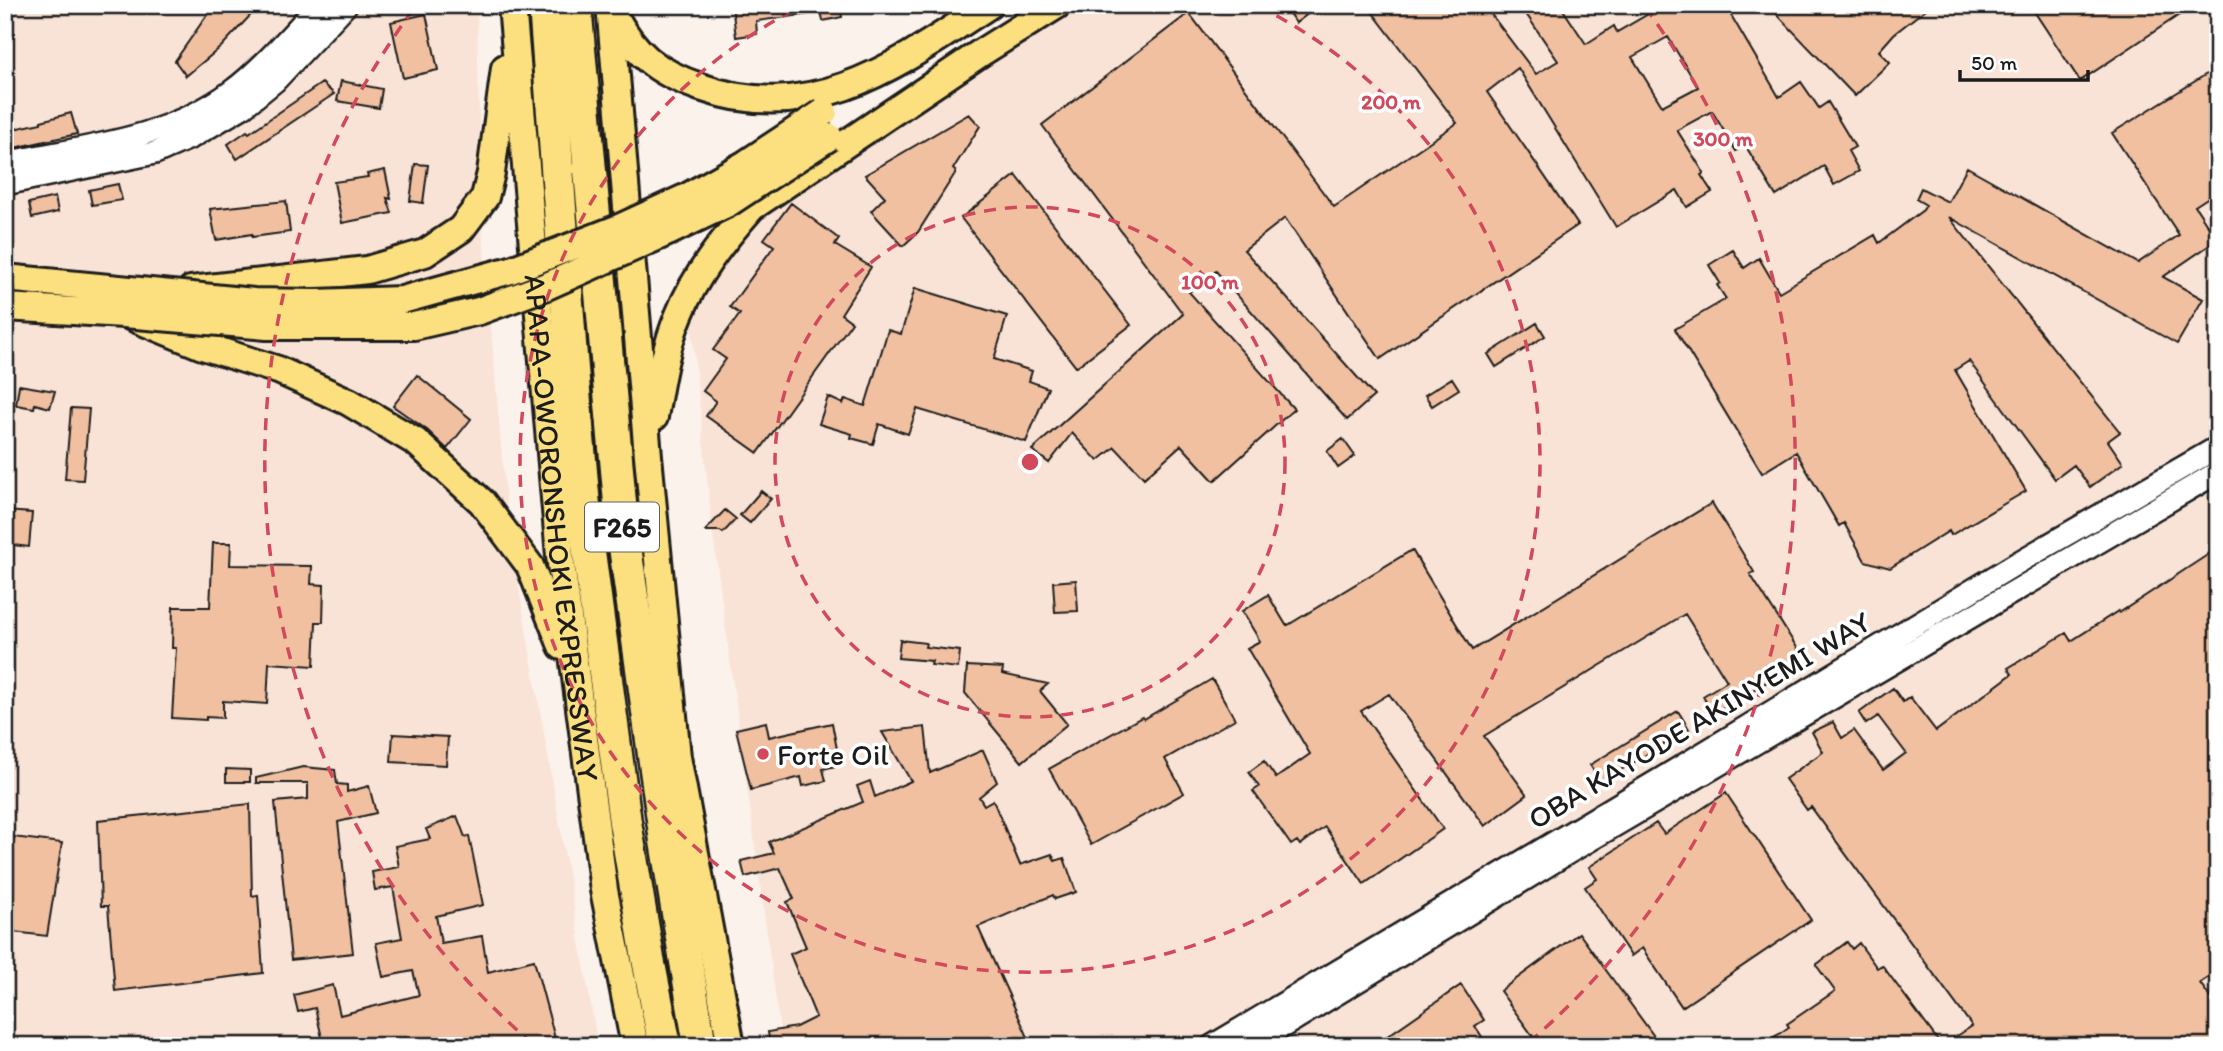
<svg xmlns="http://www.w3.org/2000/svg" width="2223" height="1051" viewBox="0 0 2223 1051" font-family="Itim,sans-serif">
<rect width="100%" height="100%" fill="#fcf2ec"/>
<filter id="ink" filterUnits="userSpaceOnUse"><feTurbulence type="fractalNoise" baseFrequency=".0143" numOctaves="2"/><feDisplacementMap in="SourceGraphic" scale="14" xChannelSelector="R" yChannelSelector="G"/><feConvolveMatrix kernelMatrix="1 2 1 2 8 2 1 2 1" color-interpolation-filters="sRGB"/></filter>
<g filter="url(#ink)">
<!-- built -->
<path fill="#f9e3d6" d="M 5,5 L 477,5 L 481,214 L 508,524 L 598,1046 L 5,1046 Z
M 1057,5 L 2218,5 L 2218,1046 L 782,1046 L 712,527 L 691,322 L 723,248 L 763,197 Z"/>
<!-- building -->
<path fill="#f1c0a1" stroke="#1c1c1c" stroke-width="2" fill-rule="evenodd" d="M 214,5 L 260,5 L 221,47 L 186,76 L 175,61 Z
M 732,5 L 810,5 L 811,14 L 756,21 L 757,34 L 736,37 Z
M 820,5 L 840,5 L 842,17 L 823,21 Z
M 1283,5 L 1319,5 L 1296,23 Z
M 1367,5 L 1484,5 L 1536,74 L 1558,61 L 1520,5 L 1560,5 L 1586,44 L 1614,26 L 1617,32 L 1655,10 L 1651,5 L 1725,5 L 1779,97 L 1801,82 L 1819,108 L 1828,102 L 1855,147 L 1848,151 L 1859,171 L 1834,185 L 1824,166 L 1776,196 L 1745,145 L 1736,151 L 1712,111 L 1677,130 L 1704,173 L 1701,175 L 1712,192 L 1687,207 L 1677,190 L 1616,227 L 1518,68 L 1487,92 L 1578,225 L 1380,359 L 1285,218 L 1244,250 L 1374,396 L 1347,420 L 1216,271 L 1189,292 L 1294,409 L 1214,481 L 1181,445 L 1144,478 L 1115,447 L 1098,461 L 1072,433 L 1049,463 L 1032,450 L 1183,314 L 1042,125 L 1189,13 L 1334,207 L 1457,123 ZM 1668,37 L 1698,87 L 1662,106 L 1632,57 Z
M 1768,5 L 1931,5 L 1894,34 L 1879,51 L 1890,62 L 1855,96 Z
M 2030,5 L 2194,5 L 2080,81 Z
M 426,14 L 438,70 L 403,78 L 391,22 Z
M 2218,67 L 2218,191 L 2195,206 L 2217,240 L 2163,277 L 2203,299 L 2177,344 L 1949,217 L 2120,432 L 2108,441 L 2123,463 L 2090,487 L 2074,465 L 2055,479 L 1969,361 L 1955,370 L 2026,491 L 1951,535 L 1949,531 L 1890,568 L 1865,561 L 1844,523 L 1839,526 L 1796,452 L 1762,473 L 1675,329 L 1726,299 L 1717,285 L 1720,283 L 1709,265 L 1733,250 L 1744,268 L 1759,258 L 1779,292 L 1875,235 L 1879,243 L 1923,210 L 1926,205 L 1916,199 L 1921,188 L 1948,202 L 1967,167 L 2138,263 L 2179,235 L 2112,133 Z
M 341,81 L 382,89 L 379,108 L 337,101 Z
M 322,83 L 334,94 L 237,159 L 228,144 L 247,131 L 249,133 Z
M 71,113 L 77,134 L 5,150 L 5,131 L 41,123 L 41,121 Z
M 969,114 L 980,126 L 953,169 L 956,172 L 918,232 L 903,246 L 871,211 L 885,197 L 865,175 Z
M 415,164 L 428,165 L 423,203 L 410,201 Z
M 385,170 L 391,199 L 387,198 L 392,213 L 342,223 L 334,182 L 368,177 L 367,174 Z
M 1016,175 L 1131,325 L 1076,367 L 961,218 Z
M 118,184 L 122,200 L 92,205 L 89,190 Z
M 55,197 L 58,212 L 32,218 L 29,203 Z
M 286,201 L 290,232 L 252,237 L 252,234 L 216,240 L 210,209 Z
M 791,203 L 839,239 L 835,245 L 871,267 L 841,314 L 852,322 L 758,453 L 706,416 L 716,401 L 703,391 L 726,359 L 713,350 L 740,314 L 730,307 L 774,246 L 764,239 Z
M 915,288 L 1007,316 L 994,359 L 1032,371 L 1029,381 L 1048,388 L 1026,442 L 917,409 L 908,434 L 879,424 L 873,444 L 851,438 L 852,434 L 819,424 L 828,397 L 843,404 L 845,399 L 865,406 L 888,330 L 901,334 Z
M 1537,323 L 1545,336 L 1496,367 L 1488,354 Z
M 417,375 L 471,419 L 447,449 L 427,430 L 393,406 Z
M 1452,378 L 1459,389 L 1432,406 L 1425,395 Z
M 19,385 L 55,391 L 50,408 L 35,404 L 34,408 L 16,405 Z
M 71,408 L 89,409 L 83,480 L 65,479 Z
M 1343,439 L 1355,456 L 1338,468 L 1327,451 Z
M 761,491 L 771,499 L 750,523 L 740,515 Z
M 1712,503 L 1754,572 L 1750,574 L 1796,646 L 1798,650 L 1794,666 L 1712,714 L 1703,696 L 1727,681 L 1685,614 L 1484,736 L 1527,795 L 1485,826 L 1389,694 L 1361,711 L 1443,829 L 1364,884 L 1325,827 L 1300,845 L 1297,841 L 1291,845 L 1253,791 L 1259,787 L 1249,772 L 1264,761 L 1276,778 L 1310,754 L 1247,648 L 1260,641 L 1242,611 L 1268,595 L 1286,625 L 1288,625 L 1412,550 L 1472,650 Z
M 725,510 L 736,519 L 723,533 L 720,531 L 705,531 Z
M 5,511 L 32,513 L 29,547 L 5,544 Z
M 213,543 L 231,543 L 230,565 L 312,566 L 311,584 L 324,585 L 323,622 L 316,622 L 314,666 L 269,663 L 267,704 L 223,701 L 223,718 L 206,717 L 206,720 L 172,718 L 176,648 L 172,648 L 173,607 L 210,607 Z
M 2218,548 L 2218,971 L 2200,983 L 2218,1009 L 2218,1046 L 1942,1046 L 1972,1026 L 1811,807 L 1807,810 L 1785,779 L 1823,752 L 1812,732 L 1833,722 L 1842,738 L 1854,730 L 1883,770 L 1906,753 L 1878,716 L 1866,724 L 1859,713 L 1893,688 L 1903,702 L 1910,697 L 1936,731 L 2012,674 L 2008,668 L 2066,633 L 2071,641 L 2118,611 L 2119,613 Z
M 1076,580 L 1078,611 L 1055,612 L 1053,582 Z
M 900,640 L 926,643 L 925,647 L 960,651 L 958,668 L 931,665 L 932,661 L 898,658 Z
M 967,666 L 1003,668 L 1002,674 L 1048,684 L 1040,691 L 1067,724 L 1022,762 L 965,693 Z
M 1212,679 L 1235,719 L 1165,759 L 1184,793 L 1091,845 L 1049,769 L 1142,717 L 1144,719 Z
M 1678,711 L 1689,729 L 1601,782 L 1590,765 Z
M 766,722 L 769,737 L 832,723 L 840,765 L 823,769 L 826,781 L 803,786 L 801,777 L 751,790 L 736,729 Z
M 925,727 L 930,773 L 983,750 L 997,782 L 979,797 L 984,805 L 993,800 L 1020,865 L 1052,854 L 1055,861 L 1064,858 L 1076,892 L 1055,899 L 1053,895 L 978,927 L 1032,1046 L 770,1046 L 768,1032 L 796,1027 L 816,1017 L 790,954 L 806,947 L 787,902 L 794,899 L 780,868 L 745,877 L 741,861 L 774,853 L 769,842 L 863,802 L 857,786 L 870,781 L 875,797 L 911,781 L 882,732 Z
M 393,734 L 448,737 L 446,765 L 391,762 Z
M 303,767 L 335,770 L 337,784 L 347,785 L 347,792 L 369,786 L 376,813 L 338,822 L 353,953 L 291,960 L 275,802 L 308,799 L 308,783 L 256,783 L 256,778 Z
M 226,769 L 250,770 L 250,782 L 226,782 Z
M 1726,793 L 1811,920 L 1682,1007 L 1642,948 L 1631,956 L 1585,887 L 1597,879 L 1589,867 L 1656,823 L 1664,834 Z
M 250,804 L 252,896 L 258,895 L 263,973 L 115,991 L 108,906 L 101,906 L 98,820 Z
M 457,816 L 465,837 L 469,836 L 483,905 L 436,916 L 441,943 L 482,936 L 488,972 L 534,960 L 557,1046 L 324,1046 L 315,1008 L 298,1012 L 294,995 L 333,985 L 340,1015 L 419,995 L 413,971 L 383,977 L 376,943 L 402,938 L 393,887 L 375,890 L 372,872 L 399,867 L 395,846 L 430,839 L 426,829 Z
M 5,836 L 62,843 L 47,936 L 5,931 Z
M 1579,933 L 1661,1046 L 1540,1046 L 1500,991 Z
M 1847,942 L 1852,949 L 1859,943 L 1877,968 L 1882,965 L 1942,1046 L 1761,1046 L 1789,1027 L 1787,1024 L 1835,991 L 1816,965 Z
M 1461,985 L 1484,1020 L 1475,1026 L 1488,1046 L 1373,1046 Z"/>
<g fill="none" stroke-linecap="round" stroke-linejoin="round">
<defs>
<path id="minor" d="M 5,163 C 82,147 167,140 232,91 C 264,67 291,34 319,5
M 5,184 L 155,153 L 192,137 L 243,107 L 275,81 L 346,5
M 1212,1046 L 1659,780 L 2019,562 L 2218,447
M 1251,1046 L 1568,853 L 2218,472"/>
<g id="major">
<path id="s1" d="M 512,5 L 560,556 L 604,890 L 635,1046"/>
<path d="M 610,5 L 648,456 L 677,757 L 731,1046"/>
<path d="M 613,14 C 635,54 656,72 700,87 C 814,127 897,65 989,5"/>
<path d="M 191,290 L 367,270 L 425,253 L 461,229 L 485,197 L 491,173 L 505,68"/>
<path d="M 132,317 L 200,345 L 278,370 L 349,402 L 416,442 L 482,502 L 530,566 L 562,646"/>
<path d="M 654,417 C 660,382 665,348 679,315 C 695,275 724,239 752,207 L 982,52 L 1057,5"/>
</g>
<path id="highway" d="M 545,5 L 571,357 L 586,529 L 625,822 L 648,959 L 665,1046
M 575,5 L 622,525 L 666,841 L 700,1046"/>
</defs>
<!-- minor casing -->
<use href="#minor" stroke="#1c1c1c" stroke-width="26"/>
<!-- major casing -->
<use href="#major" stroke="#1c1c1c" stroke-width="32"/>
<!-- highway casing -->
<use href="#highway" stroke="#1c1c1c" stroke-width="37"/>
<!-- minor -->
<use href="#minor" stroke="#fff" stroke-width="21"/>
<!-- major -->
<use href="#major" stroke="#fce080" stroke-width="26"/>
<!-- highway -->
<use href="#highway" stroke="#fce080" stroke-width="32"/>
<defs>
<path id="major-bridge" d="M 5,278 L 254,302 L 315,303 L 402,300 L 511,270 L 619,228 L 687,197 L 744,165 L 824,112
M 5,307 L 124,314 L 267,326 L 414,326 L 479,311 L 547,286 L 668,232 L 728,203 L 829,137"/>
</defs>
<!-- major-bridge casing -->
<use href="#major-bridge" stroke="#1c1c1c" stroke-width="32" stroke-linecap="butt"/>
<!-- major-bridge -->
<use href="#major-bridge" stroke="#fce080" stroke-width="26"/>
</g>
</g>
<!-- distance rings -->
<g fill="none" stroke="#d1495b" stroke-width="3.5" stroke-dasharray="12 9">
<circle cx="1030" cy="462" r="255"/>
<path d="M1258 6A510 510 0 1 1 802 6"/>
<path d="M533 1044A765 765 0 0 1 415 7M1645 7A765 765 0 0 1 1527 1044"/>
</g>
<!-- markers -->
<circle fill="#d1495b" stroke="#fff" stroke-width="2.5" cx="763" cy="754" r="7"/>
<g text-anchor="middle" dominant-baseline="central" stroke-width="7" stroke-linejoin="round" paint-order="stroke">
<!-- shield labels -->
<rect fill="#fff" stroke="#606060" stroke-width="2" x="585" y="502.5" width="74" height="49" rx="5"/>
<g font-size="28" font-weight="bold" fill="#1c1c1c">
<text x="622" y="527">F265</text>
</g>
<!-- street labels -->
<g font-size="30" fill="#1c1c1c" stroke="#fff">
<text stroke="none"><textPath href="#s1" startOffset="525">APAPA-OWORONSHOKI EXPRESSWAY</textPath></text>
<text transform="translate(1699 720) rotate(-31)">OBA KAYODE AKINYEMI WAY</text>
</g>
<!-- poi labels -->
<g font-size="30" fill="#1c1c1c" stroke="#fff" text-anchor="start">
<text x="777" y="754">Forte Oil</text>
</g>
</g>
<circle cx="1030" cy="462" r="10" fill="#d1495b" stroke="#fff" stroke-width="3.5"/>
<g font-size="21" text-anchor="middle" font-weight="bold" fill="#d1495b" stroke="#fff" stroke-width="7" stroke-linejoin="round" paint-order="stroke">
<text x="1391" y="109">200 m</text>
<text x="1723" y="146">300 m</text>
<text x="1210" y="289">100 m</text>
</g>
<!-- margin -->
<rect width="2223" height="1051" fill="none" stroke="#fff" stroke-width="28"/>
<rect x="14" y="14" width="2195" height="1023" fill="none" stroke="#1c1c1c" stroke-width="2.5" filter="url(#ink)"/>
<!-- scale -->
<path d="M1960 70v10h128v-10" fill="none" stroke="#1c1c1c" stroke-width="3.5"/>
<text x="1971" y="70" font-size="21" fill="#1c1c1c" stroke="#ffffff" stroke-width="5" paint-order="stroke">50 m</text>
</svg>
